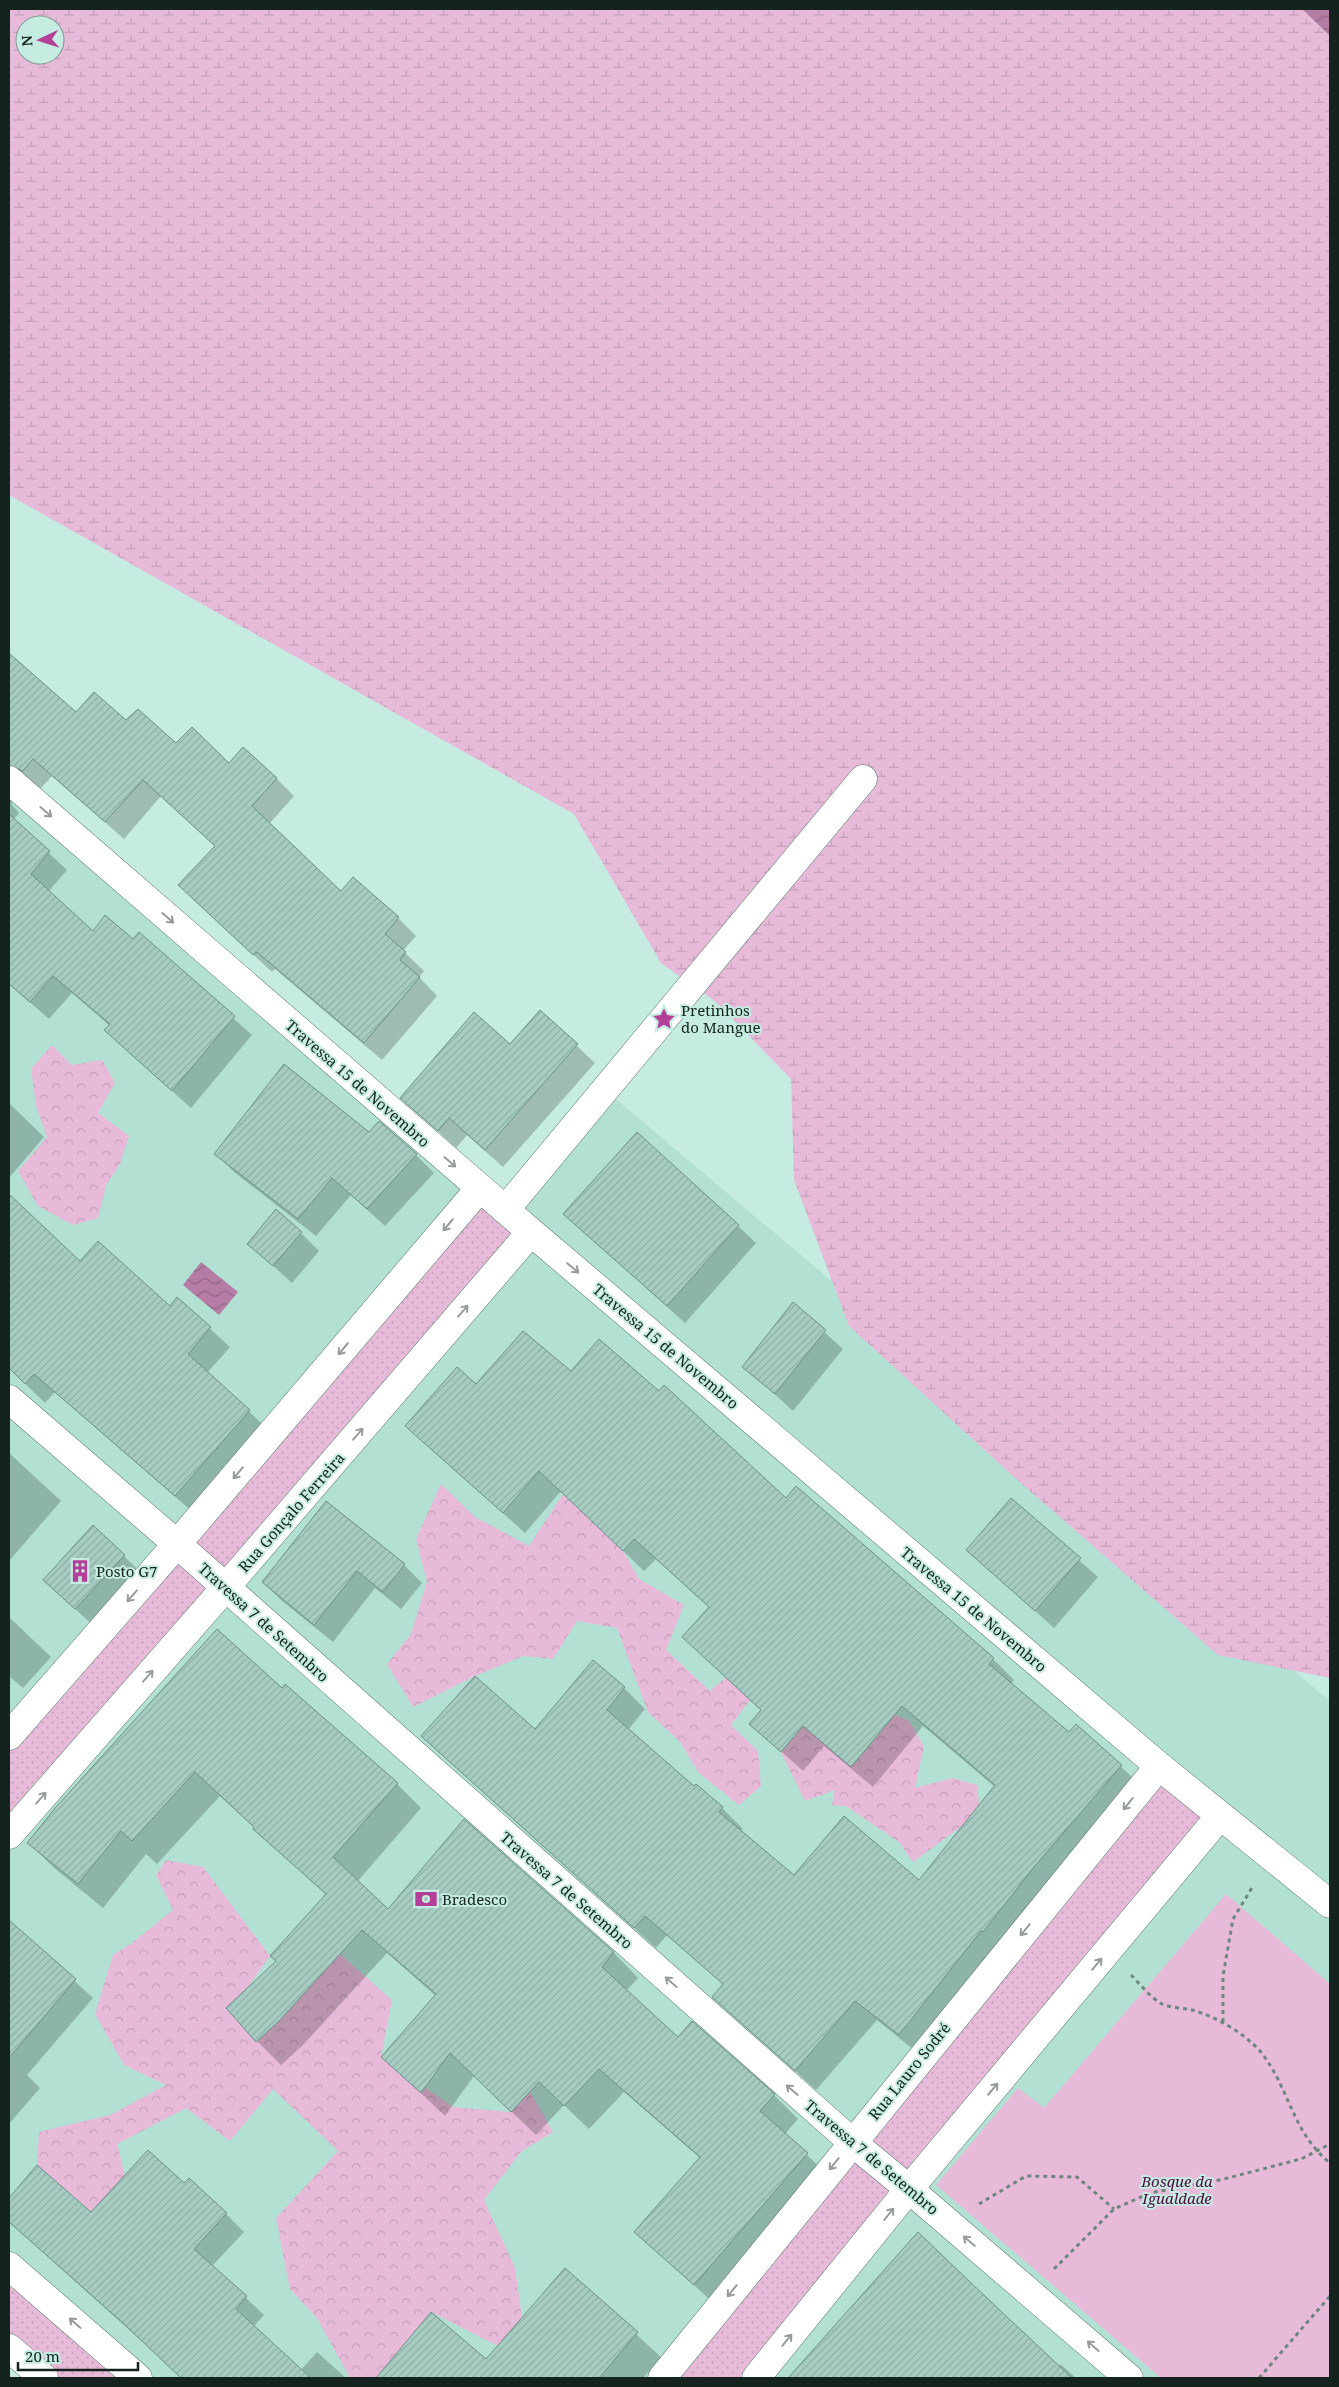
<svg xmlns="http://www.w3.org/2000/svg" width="1339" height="2387" viewBox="0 0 1339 2387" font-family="'Noto Serif',serif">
<defs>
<pattern id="grass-dots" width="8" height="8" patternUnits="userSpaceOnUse" patternTransform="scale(1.25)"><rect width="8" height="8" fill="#e7bad9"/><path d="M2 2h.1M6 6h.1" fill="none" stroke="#c5a0ba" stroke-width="1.8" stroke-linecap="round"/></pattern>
<pattern id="forest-crowns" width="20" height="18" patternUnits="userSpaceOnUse" patternTransform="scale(1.25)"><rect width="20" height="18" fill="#e7bad9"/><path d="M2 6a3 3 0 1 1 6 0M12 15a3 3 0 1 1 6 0" fill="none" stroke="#c5a0ba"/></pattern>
<pattern id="wetland-marsh" width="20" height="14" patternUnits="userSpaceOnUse" patternTransform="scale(1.25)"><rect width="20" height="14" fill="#e7bad9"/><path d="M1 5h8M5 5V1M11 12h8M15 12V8" fill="none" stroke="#c5a0ba"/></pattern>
<pattern id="water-waves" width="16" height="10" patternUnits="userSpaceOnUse" patternTransform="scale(1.25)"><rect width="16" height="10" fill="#b57da5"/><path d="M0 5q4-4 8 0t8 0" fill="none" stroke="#926686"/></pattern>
<pattern id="building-hatch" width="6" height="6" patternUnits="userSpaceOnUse" patternTransform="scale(1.25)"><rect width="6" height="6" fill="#a7ccc1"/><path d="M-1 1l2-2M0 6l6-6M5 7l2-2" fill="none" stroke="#8fafa5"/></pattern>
</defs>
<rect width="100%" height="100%" fill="#c6ece1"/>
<!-- built -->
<path fill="#b2e0d3" d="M 9,782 L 505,1209 L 605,1090 L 1330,1701 L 1330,2378 L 97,2378 L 9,2300 Z"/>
<!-- grass -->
<path fill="url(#grass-dots)" d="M 480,1188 L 531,1232 L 9,1835 L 9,1736 Z
M 1159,1766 L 1220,1816 L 756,2378 L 662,2378 Z
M 9,2266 L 138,2378 L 44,2378 L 9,2348 Z"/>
<!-- forest -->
<path fill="url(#forest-crowns)" d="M 52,1045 L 72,1065 L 102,1060 L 115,1083 L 98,1113 L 129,1136 L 120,1164 L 106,1185 L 98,1218 L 73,1225 L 38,1206 L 18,1171 L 47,1137 L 36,1106 L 31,1069 Z
M 441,1484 L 475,1517 L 529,1546 L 563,1494 L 623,1551 L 639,1579 L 684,1605 L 666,1650 L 710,1691 L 767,1642 L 780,1661 L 731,1725 L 758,1751 L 761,1786 L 739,1805 L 699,1773 L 680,1742 L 648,1712 L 617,1628 L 577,1621 L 553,1659 L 523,1656 L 475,1676 L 413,1707 L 387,1664 L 411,1634 L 427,1582 L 416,1539 Z
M 836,1686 L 850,1726 L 830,1749 L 851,1767 L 872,1743 L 882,1709 L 909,1721 L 924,1746 L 915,1788 L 952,1778 L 977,1785 L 979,1805 L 963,1825 L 913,1862 L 899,1842 L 846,1806 L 832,1805 L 835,1790 L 805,1801 L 781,1752 Z
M 166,1860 L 203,1867 L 270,1956 L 247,1988 L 226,2008 L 256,2042 L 340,1954 L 392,2000 L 381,2057 L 453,2107 L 511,2112 L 530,2092 L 553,2132 L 521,2152 L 484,2200 L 515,2268 L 522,2318 L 520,2357 L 431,2312 L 376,2378 L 350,2378 L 317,2318 L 290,2289 L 276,2218 L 338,2151 L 273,2089 L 230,2141 L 186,2108 L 117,2144 L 125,2176 L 91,2212 L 37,2165 L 39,2132 L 110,2115 L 166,2085 L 124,2065 L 95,2014 L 113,1955 L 132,1943 L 173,1910 L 156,1875 Z"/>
<!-- wetland -->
<path fill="url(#wetland-marsh)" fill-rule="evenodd" d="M 9,9 L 1302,9 L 1330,36 L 1330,1678 L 1218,1655 L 1014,1477 L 849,1326 L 794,1180 L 791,1079 L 715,1001 L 661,963 L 574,814 L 9,495 ZM 25,25 L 55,25 L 55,55 L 25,55 Z"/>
<!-- park -->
<path fill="#e7bad9" d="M 1226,1894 L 1330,1984 L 1330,2378 L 1161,2378 L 936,2185 L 1018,2088 L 1044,2108 Z"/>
<!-- water -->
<path fill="url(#water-waves)" d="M 1302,9 L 1330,9 L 1330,36 Z
M 201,1262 L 238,1292 L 219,1315 L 183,1285 Z"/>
<!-- shadow -->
<path fill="#0003" d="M 9,654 L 76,713 L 126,722 L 176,745 L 276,778 L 294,796 L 269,824 L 341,893 L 398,918 L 416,936 L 403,951 L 424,971 L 419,977 L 437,996 L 382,1060 L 275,969 L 272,972 L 179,885 L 216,847 L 161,796 L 124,839 L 52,776 L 41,788 L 31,782 L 11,795 L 12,805 L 19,813 L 13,820 L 67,870 L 48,892 L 93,932 L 133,940 L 139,934 L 252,1035 L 191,1108 L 124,1048 L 106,1030 L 110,1026 L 72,993 L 49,1019 L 9,984 Z
M 540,1011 L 595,1063 L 503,1167 L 467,1135 L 456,1148 L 402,1098 L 510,1046 Z
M 9,1103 L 44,1137 L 9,1178 Z
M 369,1134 L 416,1155 L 434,1173 L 385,1226 L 351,1195 L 316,1236 L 234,1172 L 216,1154 Z
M 9,1196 L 80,1263 L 170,1308 L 177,1299 L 230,1347 L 207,1373 L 269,1430 L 195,1514 L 55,1392 L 45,1403 L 9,1368 Z
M 565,1214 L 738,1226 L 756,1243 L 685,1323 Z
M 301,1233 L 319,1251 L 292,1283 L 249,1244 Z
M 793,1304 L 843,1349 L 793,1411 L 744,1366 Z
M 571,1373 L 786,1500 L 796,1488 L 993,1659 L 1014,1680 L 1011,1684 L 1069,1734 L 1076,1726 L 1142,1786 L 920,2055 L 877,2020 L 816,2090 L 714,1997 L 724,1985 L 667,1935 L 656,1948 L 423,1736 L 535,1731 L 624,1688 L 645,1709 L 628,1730 L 694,1788 L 722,1808 L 743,1829 L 740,1831 L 794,1877 L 919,1882 L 995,1787 L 923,1726 L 873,1787 L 824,1746 L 803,1771 L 751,1724 L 762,1711 L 684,1637 L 710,1608 L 656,1559 L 644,1571 L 561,1491 L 525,1533 L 407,1426 L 476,1386 Z
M 9,1453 L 61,1501 L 9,1561 Z
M 1011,1500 L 1098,1577 L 1054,1628 L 968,1550 Z
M 326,1503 L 404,1565 L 422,1583 L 401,1609 L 375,1588 L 333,1642 L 281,1600 L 263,1582 Z
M 124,1556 L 142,1574 L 94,1626 L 63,1598 Z
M 9,1617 L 51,1657 L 23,1688 L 9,1676 Z
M 282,1690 L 397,1784 L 421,1808 L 357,1882 L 388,1911 L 464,1821 L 614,1953 L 638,1978 L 626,1991 L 678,2039 L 774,2095 L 798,2119 L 785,2134 L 831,2178 L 719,2308 L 636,2232 L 700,2158 L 624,2092 L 589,2129 L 564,2105 L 536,2135 L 474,2076 L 445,2116 L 383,2057 L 436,1996 L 387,1953 L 303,2045 L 281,2065 L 257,2041 L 278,1961 L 327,1895 L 220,1796 L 157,1864 L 146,1854 L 103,1908 L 53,1867 L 29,1843 Z
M 9,1921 L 93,1998 L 27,2075 L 40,2088 L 9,2124 Z
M 37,2167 L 92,2214 L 184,2185 L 226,2214 L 244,2232 L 212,2266 L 264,2315 L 253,2327 L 301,2370 L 317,2352 L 346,2378 L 183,2378 L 9,2222 L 9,2200 Z
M 565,2270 L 661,2357 L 643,2378 L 589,2378 L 577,2367 L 568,2378 L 377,2378 L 431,2314 L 486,2361 Z
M 1060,2364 L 1076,2378 L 801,2378 L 795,2372 L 1058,2367 Z"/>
<!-- building -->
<path fill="url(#building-hatch)" stroke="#6d9187" d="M 9,653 L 76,712 L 94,692 L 126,720 L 138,709 L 176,743 L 192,727 L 229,763 L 243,747 L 277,778 L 252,806 L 341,891 L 353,877 L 399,917 L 385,934 L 406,952 L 400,960 L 420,977 L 364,1043 L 257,952 L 253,955 L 178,885 L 215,846 L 143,780 L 105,822 L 33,759 L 23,771 L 9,765 Z
M 9,814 L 50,851 L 31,874 L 93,931 L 105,915 L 133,939 L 139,932 L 235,1016 L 172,1091 L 104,1030 L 110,1024 L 53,976 L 30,1002 L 9,984 Z
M 540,1010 L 578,1044 L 485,1150 L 449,1118 L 438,1131 L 400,1098 L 474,1012 L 510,1044 Z
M 284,1064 L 369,1132 L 379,1121 L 417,1154 L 367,1209 L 332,1178 L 298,1219 L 214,1154 Z
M 637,1132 L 739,1225 L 667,1306 L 563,1214 Z
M 9,1194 L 80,1261 L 98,1241 L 170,1306 L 177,1297 L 211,1327 L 188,1354 L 250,1410 L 175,1496 L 34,1374 L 25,1384 L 9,1368 Z
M 276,1209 L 302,1232 L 273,1266 L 247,1244 Z
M 793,1302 L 826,1330 L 775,1394 L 742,1367 Z
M 523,1331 L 571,1371 L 599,1339 L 659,1391 L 664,1385 L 786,1498 L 796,1486 L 994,1658 L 989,1664 L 1069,1732 L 1076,1724 L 1122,1765 L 1034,1867 L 983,1932 L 981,1931 L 899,2035 L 855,2001 L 795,2071 L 712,1997 L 723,1984 L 645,1916 L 634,1928 L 421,1736 L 475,1676 L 535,1729 L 593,1660 L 625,1687 L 607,1710 L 694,1786 L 696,1784 L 723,1807 L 719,1812 L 794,1875 L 844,1816 L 919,1880 L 995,1785 L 902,1706 L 851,1767 L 803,1726 L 781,1752 L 749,1724 L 761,1710 L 682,1637 L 709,1607 L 634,1539 L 623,1551 L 539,1471 L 503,1513 L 405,1426 L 457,1367 L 476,1384 Z
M 1011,1498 L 1081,1558 L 1035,1611 L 966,1550 Z
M 326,1501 L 405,1564 L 383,1592 L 357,1571 L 314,1625 L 262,1582 Z
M 93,1525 L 125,1555 L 75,1609 L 43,1580 Z
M 217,1629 L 282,1688 L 285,1684 L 398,1783 L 333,1857 L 388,1909 L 464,1819 L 614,1952 L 602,1967 L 678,2037 L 692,2021 L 775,2094 L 760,2111 L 808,2153 L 694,2285 L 634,2232 L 700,2157 L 599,2069 L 564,2106 L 539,2082 L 511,2112 L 450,2053 L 421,2093 L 381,2057 L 436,1994 L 362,1930 L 279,2021 L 256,2042 L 226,2008 L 276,1961 L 270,1956 L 326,1894 L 253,1829 L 254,1827 L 195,1772 L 132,1841 L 121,1831 L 78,1884 L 27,1843 L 56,1807 Z
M 9,1920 L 76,1979 L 9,2058 Z
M 148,2150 L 184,2183 L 189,2178 L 227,2213 L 194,2249 L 247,2296 L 236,2309 L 311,2378 L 181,2378 L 124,2324 L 9,2222 L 9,2198 L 37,2165 L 91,2212 Z
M 918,2232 L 970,2282 L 1072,2378 L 788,2378 Z
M 565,2268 L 638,2332 L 599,2378 L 376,2378 L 431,2312 L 486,2359 Z"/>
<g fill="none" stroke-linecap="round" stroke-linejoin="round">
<defs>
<path id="pedestrian" d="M 505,1210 L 863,779"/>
<path id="minor" d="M 9,2266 L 138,2378
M 9,2348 L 44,2378
M 662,2378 L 1159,1766
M 756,2378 L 909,2189 L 1220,1816"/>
<path id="tertiary" d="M 9,780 L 531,1232 L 1159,1766 L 1330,1904
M 9,1399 L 177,1544 L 852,2142 L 909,2189 L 1129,2378
M 9,1736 L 177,1544 L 480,1188
M 9,1835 L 225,1588 L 531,1232"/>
</defs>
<!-- pedestrian casing -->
<use href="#pedestrian" stroke="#597c72" stroke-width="29"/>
<!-- minor casing -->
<use href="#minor" stroke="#597c72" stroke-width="29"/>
<!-- tertiary casing -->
<use href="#tertiary" stroke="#597c72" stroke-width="29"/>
<!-- path -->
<path stroke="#6d877f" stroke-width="3" stroke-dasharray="4 4" stroke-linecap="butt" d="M 1131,1975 C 1140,1984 1151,1998 1162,2004 C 1171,2008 1183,2008 1192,2010 C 1215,2016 1244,2033 1260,2051 C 1290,2088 1291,2131 1330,2163
M 1223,2022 L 1223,1976 L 1233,1919 L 1253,1886
M 979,2204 L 1026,2176 L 1077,2177 L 1114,2209
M 1054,2269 L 1114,2209 L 1150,2193 L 1224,2179 L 1301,2159 L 1330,2144
M 1259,2378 L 1330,2296"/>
<!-- pedestrian -->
<use href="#pedestrian" stroke="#fff" stroke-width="28"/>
<!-- minor -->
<use href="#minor" stroke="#fff" stroke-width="28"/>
<!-- tertiary -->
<use href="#tertiary" stroke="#fff" stroke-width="28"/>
</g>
<!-- one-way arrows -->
<defs><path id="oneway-shaft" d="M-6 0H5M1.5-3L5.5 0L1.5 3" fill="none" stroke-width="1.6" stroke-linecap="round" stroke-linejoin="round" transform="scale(1.25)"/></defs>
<g stroke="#969c9a">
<use href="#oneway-shaft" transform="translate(46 812) rotate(41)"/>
<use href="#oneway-shaft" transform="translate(168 918) rotate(41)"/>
<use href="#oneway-shaft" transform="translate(450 1162) rotate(41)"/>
<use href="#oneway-shaft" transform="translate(448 1225) rotate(130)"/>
<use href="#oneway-shaft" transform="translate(573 1268) rotate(40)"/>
<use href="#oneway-shaft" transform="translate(463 1311) rotate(-49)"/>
<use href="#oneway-shaft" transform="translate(343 1349) rotate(130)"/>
<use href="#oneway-shaft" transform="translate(358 1434) rotate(-49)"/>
<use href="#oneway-shaft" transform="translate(238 1473) rotate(130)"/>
<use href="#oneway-shaft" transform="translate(132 1596) rotate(131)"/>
<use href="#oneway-shaft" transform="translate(148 1676) rotate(-49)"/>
<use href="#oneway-shaft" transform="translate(41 1798) rotate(-49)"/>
<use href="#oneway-shaft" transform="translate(1128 1804) rotate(129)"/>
<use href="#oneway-shaft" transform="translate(1025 1930) rotate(129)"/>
<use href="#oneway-shaft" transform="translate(1097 1964) rotate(-50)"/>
<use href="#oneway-shaft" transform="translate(671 1982) rotate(-139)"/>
<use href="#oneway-shaft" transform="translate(993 2089) rotate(-50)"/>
<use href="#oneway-shaft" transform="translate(792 2090) rotate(-139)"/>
<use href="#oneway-shaft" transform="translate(834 2164) rotate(129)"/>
<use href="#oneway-shaft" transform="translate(889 2214) rotate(-51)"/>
<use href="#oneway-shaft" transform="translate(969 2241) rotate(-140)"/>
<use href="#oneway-shaft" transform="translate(732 2291) rotate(129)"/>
<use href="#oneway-shaft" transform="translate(75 2323) rotate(-139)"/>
<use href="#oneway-shaft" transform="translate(787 2340) rotate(-51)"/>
<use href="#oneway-shaft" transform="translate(1093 2346) rotate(-139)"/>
</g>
<!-- icons -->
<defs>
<symbol id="sight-bare" viewBox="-9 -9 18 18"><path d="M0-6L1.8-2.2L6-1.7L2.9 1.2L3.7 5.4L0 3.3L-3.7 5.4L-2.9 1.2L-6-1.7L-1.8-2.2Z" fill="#b33f98" stroke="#c6ece1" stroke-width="2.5" paint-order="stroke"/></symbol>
<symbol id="building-bare" viewBox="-9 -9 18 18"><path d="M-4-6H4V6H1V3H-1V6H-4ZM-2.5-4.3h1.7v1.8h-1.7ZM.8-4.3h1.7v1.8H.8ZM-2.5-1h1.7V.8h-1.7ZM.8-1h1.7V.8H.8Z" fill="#b33f98" stroke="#c6ece1" stroke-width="2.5" paint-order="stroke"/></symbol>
<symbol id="bank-bare" viewBox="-9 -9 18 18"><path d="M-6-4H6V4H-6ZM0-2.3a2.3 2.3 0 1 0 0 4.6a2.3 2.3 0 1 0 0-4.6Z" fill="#b33f98" stroke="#c6ece1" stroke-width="2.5" paint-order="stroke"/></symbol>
</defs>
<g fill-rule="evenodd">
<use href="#sight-bare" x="648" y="1003" width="32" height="32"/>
<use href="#building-bare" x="64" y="1555" width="32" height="32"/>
<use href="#bank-bare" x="410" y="1883" width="32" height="32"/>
</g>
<g text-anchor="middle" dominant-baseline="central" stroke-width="4" stroke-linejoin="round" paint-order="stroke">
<!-- poi labels -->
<g font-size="15" fill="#15231f" stroke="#c6ece1" text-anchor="start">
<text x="681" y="1010">Pretinhos<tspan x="681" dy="17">do Mangue</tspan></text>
<text x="96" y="1571">Posto G7</text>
<text x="442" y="1899">Bradesco</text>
</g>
<!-- street labels -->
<g font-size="15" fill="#15231f" stroke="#c6ece1">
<text transform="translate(358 1083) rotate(41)">Travessa 15 de Novembro</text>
<text transform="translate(666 1346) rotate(40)">Travessa 15 de Novembro</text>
<text transform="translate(291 1512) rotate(-49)">Rua Gonçalo Ferreira</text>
<text transform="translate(974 1609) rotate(40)">Travessa 15 de Novembro</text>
<text transform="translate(264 1622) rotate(42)">Travessa 7 de Setembro</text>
<text transform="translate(567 1890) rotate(41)">Travessa 7 de Setembro</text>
<text transform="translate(909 2071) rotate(-51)">Rua Lauro Sodré</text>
<text transform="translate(872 2157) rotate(40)">Travessa 7 de Setembro</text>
</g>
<!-- park labels -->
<g font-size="15" font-style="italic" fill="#4e0a40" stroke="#c6ece1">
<text x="1177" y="2181">Bosque da<tspan x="1177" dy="17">Igualdade</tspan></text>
</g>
</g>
<!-- border -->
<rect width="1339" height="2387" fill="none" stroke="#15231f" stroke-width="20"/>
<!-- north arrow -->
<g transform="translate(40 40) rotate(266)"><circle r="24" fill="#c6ece1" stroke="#7f9c93"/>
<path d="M0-4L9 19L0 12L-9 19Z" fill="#b33f98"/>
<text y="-8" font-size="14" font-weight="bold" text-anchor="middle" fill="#15231f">N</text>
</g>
<!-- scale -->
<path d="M18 2362v8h120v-8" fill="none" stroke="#15231f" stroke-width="2.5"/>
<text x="25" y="2362" font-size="15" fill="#15231f" stroke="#c6ece1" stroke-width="4" paint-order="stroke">20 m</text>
</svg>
